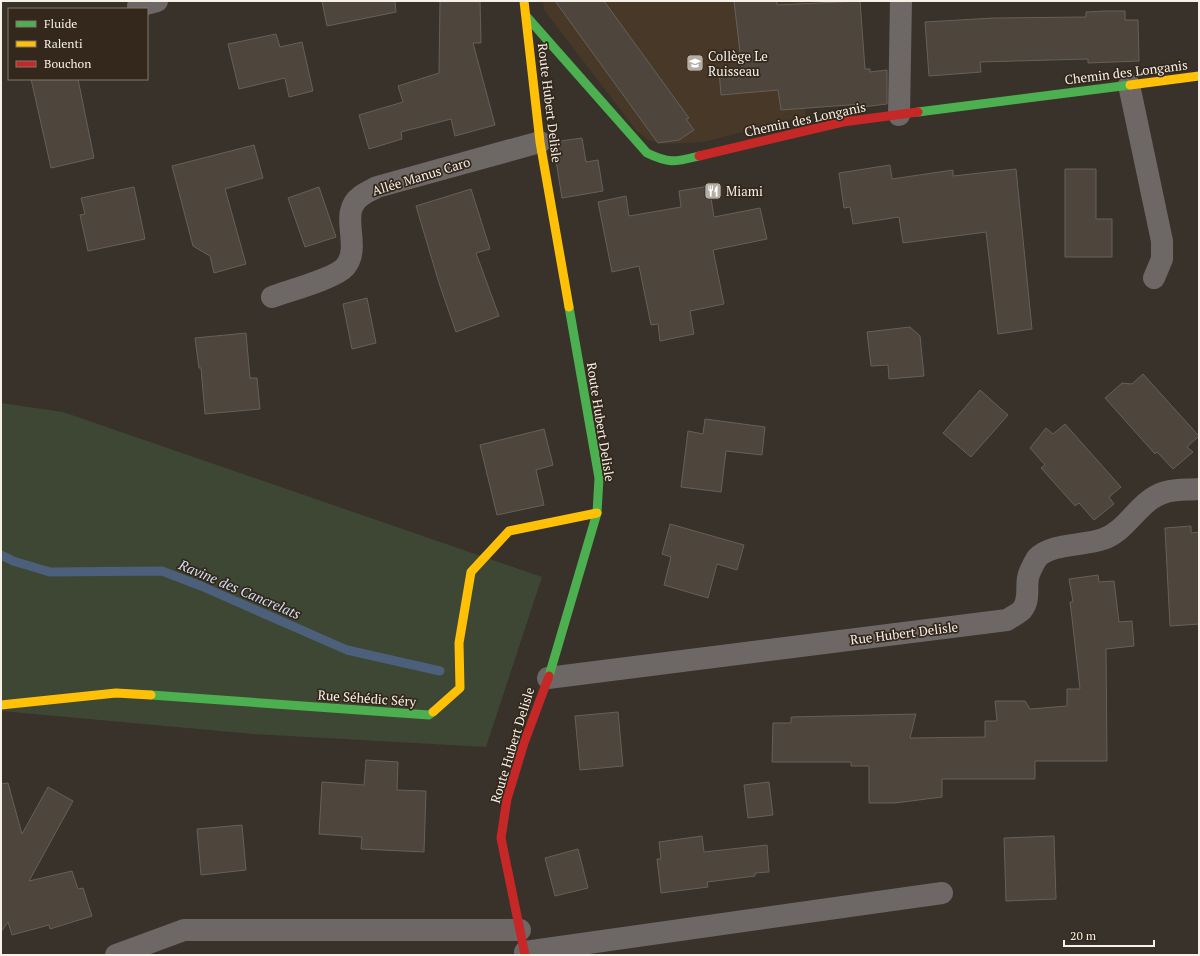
<svg xmlns="http://www.w3.org/2000/svg" width="1200" height="956" viewBox="0 0 1200 956" font-family="'PT Serif',serif">
<rect width="100%" height="100%" fill="#38322b"/>
<!-- built -->
<path fill="#473827" d="M 543,1 L 805,1 L 805,116 L 704,142 L 665,144 L 648,140 L 636,130 L 544,10 Z"/>
<!-- green -->
<path fill="#3d4733" d="M 1,403 L 63,412 L 542,577 L 486,747 L 253,734 L 1,711 Z"/>
<g fill="none" stroke-linecap="round" stroke-linejoin="round">
<!-- stream -->
<path stroke="#4c607b" stroke-width="9" d="M 1,555 L 13,561 L 50,572 L 162,571 L 201,586 L 347,650 L 440,671"/>
</g>
<!-- building -->
<path fill="#4e453d" stroke="#66605a" d="M 322,1 L 395,1 L 396,12 L 327,26 Z
M 440,1 L 480,1 L 481,43 L 473,43 L 495,125 L 455,136 L 451,119 L 401,132 L 402,139 L 369,149 L 359,115 L 403,102 L 398,86 L 439,73 Z
M 555,1 L 604,1 L 689,118 L 686,119 L 694,130 L 679,140 L 658,143 Z
M 734,1 L 777,1 L 777,5 L 860,1 L 865,69 L 870,69 L 870,72 L 887,70 L 887,104 L 862,107 L 862,104 L 781,110 L 778,90 L 721,95 L 719,71 L 742,69 Z
M 1105,11 L 1125,11 L 1125,20 L 1138,20 L 1139,61 L 1088,63 L 1088,59 L 980,62 L 981,72 L 929,76 L 925,22 L 994,18 L 1086,17 L 1086,12 Z
M 276,34 L 280,47 L 302,42 L 313,91 L 289,97 L 285,78 L 239,89 L 228,44 Z
M 31,79 L 78,79 L 94,158 L 51,168 Z
M 582,138 L 586,162 L 598,160 L 603,191 L 562,198 L 553,142 Z
M 254,145 L 263,178 L 225,189 L 246,264 L 214,273 L 210,256 L 193,246 L 172,166 Z
M 890,165 L 892,179 L 953,170 L 953,176 L 1016,169 L 1032,329 L 998,334 L 986,232 L 903,243 L 899,217 L 853,224 L 850,207 L 844,208 L 839,173 Z
M 1065,169 L 1096,169 L 1096,219 L 1112,219 L 1112,257 L 1065,257 Z
M 709,186 L 714,217 L 760,208 L 767,239 L 713,250 L 724,304 L 690,311 L 694,334 L 660,341 L 658,324 L 651,325 L 639,266 L 612,272 L 598,202 L 626,196 L 629,216 L 681,207 L 679,191 Z
M 134,187 L 145,239 L 88,251 L 80,215 L 85,214 L 81,198 Z
M 319,187 L 336,237 L 305,247 L 288,198 Z
M 471,189 L 490,249 L 476,253 L 499,316 L 456,332 L 439,283 L 416,206 Z
M 367,298 L 376,343 L 352,349 L 343,304 Z
M 910,327 L 920,336 L 924,376 L 889,379 L 888,365 L 871,366 L 867,332 Z
M 246,333 L 250,378 L 257,378 L 260,409 L 205,414 L 201,368 L 199,368 L 195,338 Z
M 1143,374 L 1199,436 L 1187,447 L 1193,452 L 1173,469 L 1157,452 L 1155,454 L 1105,398 L 1122,383 L 1132,384 Z
M 980,390 L 1008,415 L 971,457 L 943,433 Z
M 705,419 L 765,427 L 762,455 L 726,451 L 721,492 L 681,487 L 688,431 L 703,434 Z
M 1065,424 L 1121,487 L 1109,497 L 1114,504 L 1094,520 L 1079,503 L 1075,506 L 1041,468 L 1045,465 L 1030,448 L 1046,428 L 1053,434 Z
M 544,429 L 553,465 L 536,470 L 544,505 L 497,515 L 480,445 Z
M 670,524 L 744,545 L 737,570 L 717,564 L 708,598 L 664,585 L 671,557 L 662,554 Z
M 1191,526 L 1191,533 L 1199,532 L 1199,624 L 1170,626 L 1165,528 Z
M 1098,575 L 1099,582 L 1114,581 L 1119,622 L 1132,621 L 1134,646 L 1106,649 L 1107,761 L 1035,761 L 1035,779 L 942,779 L 942,797 L 895,803 L 869,803 L 869,766 L 851,766 L 851,762 L 772,762 L 773,723 L 791,723 L 791,717 L 916,714 L 910,738 L 985,737 L 985,721 L 997,721 L 995,701 L 1025,701 L 1030,709 L 1067,706 L 1067,689 L 1080,689 L 1072,618 L 1070,602 L 1073,602 L 1069,579 Z
M 618,712 L 623,766 L 580,770 L 575,716 Z
M 366,760 L 398,762 L 397,790 L 426,791 L 424,852 L 361,849 L 362,837 L 319,834 L 322,782 L 364,785 Z
M 769,782 L 773,815 L 748,818 L 744,785 Z
M 8,783 L 22,834 L 48,787 L 73,801 L 29,881 L 72,871 L 78,889 L 83,888 L 92,916 L 50,929 L 49,925 L 12,935 L 8,922 L 1,932 L 1,784 Z
M 242,825 L 246,870 L 201,875 L 197,829 Z
M 702,836 L 704,852 L 767,845 L 769,872 L 755,873 L 755,876 L 707,882 L 708,887 L 661,893 L 657,859 L 661,859 L 659,842 Z
M 1054,836 L 1056,899 L 1006,901 L 1004,838 Z
M 578,849 L 588,888 L 555,896 L 545,858 Z"/>
<g fill="none" stroke-linecap="round" stroke-linejoin="round">
<!-- street -->
<path stroke="#6d6866" stroke-width="22" d="M 138,6 L 157,1
M 1129,85 L 1162,241 L 1162,259 L 1154,278
M 899,115 L 901,1
M 272,297 C 288,291 336,278 345,267 C 363,246 337,213 361,196 C 366,192 372,190 377,187 L 540,142
M 548,678 L 1007,620 C 1011,617 1018,614 1022,610 C 1030,600 1026,589 1028,578 C 1029,572 1034,563 1037,558 C 1051,543 1084,546 1103,539 C 1128,531 1139,499 1166,492 C 1176,489 1188,490 1199,489
M 525,952 L 942,893
M 116,955 L 184,930 L 520,930"/>
<!-- fast -->
<path stroke="#4caf50" stroke-width="9" d="M 527,17 L 647,153 C 670,164 675,162 699,156
M 918,112 L 1130,85
M 549,676 L 597,513 L 599,478 L 569,307
M 151,695 L 429,715 L 433,712"/>
<!-- slow -->
<path stroke="#ffc107" stroke-width="9" d="M 524,1 L 540,142 L 569,307
M 1130,85 L 1199,76
M 1,705 L 116,693 L 151,695
M 433,712 L 460,688 L 459,643 L 471,572 L 509,531 L 597,513"/>
<!-- jam -->
<path stroke="#c62828" stroke-width="9" d="M 699,156 L 843,122 L 918,112
M 525,955 L 501,838 L 507,799 L 524,743 L 549,676"/>
</g>
<!-- icons -->
<defs>
<symbol id="school-square" viewBox="-11 -11 22 22"><rect x="-9" y="-9" width="18" height="18" rx="4" fill="#b4aea5" stroke="#33281b"/><path d="M0-5L7-2L0 1L-7-2ZM-4 1L0 2.5L4 1V4Q0 6-4 4Z" fill="#fff"/></symbol>
<symbol id="restaurant-square" viewBox="-11 -11 22 22"><rect x="-9" y="-9" width="18" height="18" rx="4" fill="#b4aea5" stroke="#33281b"/><path d="M-5-6h1v4h1v-4h1v4h1v-4h1v5L-1.5 .5V6h-2V.5L-5-1ZM5-6V6H3V1.5H1.5Q1.5-4 5-6Z" fill="#fff"/></symbol>
</defs>
<g fill-rule="evenodd">
<use href="#school-square" x="685" y="53" width="20" height="20"/>
<use href="#restaurant-square" x="703" y="181" width="20" height="20"/>
</g>
<g text-anchor="middle" dominant-baseline="central" stroke-width="3.5" stroke-linejoin="round" paint-order="stroke">
<!-- poi labels -->
<g font-size="13" fill="#f7f0e7" stroke="#33281b" text-anchor="start">
<text x="708" y="56">Collège Le<tspan x="708" dy="15">Ruisseau</tspan></text>
<text x="726" y="191">Miami</text>
</g>
<!-- street labels -->
<g font-size="13" fill="#f7f0e7" stroke="#33281b">
<text transform="translate(1126 72) rotate(-7)">Chemin des Longanis</text>
<text transform="translate(550 103) rotate(83)">Route Hubert Delisle</text>
<text transform="translate(805 119) rotate(-12)">Chemin des Longanis</text>
<text transform="translate(421 176) rotate(-17)">Allée Manus Caro</text>
<text transform="translate(601 422) rotate(81)">Route Hubert Delisle</text>
<text transform="translate(904 633) rotate(-7)">Rue Hubert Delisle</text>
<text transform="translate(367 698) rotate(4)">Rue Séhédic Séry</text>
<text transform="translate(512 745) rotate(-73)">Route Hubert Delisle</text>
</g>
<!-- water labels -->
<g font-size="14" font-style="italic" fill="#cfdff5" stroke="#33281b">
<text transform="translate(240 589) rotate(23)">Ravine des Cancrelats</text>
</g>
</g>
<!-- border -->
<rect width="1200" height="956" fill="none" stroke="#f7f0e7" stroke-width="4"/>
<!-- legend -->
<rect x="8" y="8" width="140" height="72" fill="#33281b" stroke="#81786d"/>
<rect x="16" y="21" width="20" height="6" fill="#4caf50" stroke="#81786d"/>
<text x="44" y="28" font-size="12" fill="#f7f0e7">Fluide</text>
<rect x="16" y="41" width="20" height="6" fill="#ffc107" stroke="#81786d"/>
<text x="44" y="48" font-size="12" fill="#f7f0e7">Ralenti</text>
<rect x="16" y="61" width="20" height="6" fill="#c62828" stroke="#81786d"/>
<text x="44" y="68" font-size="12" fill="#f7f0e7">Bouchon</text>
<!-- scale -->
<path d="M1064 940v6h90v-6" fill="none" stroke="#f7f0e7" stroke-width="2"/>
<text x="1070" y="940" font-size="12" fill="#f7f0e7" stroke="#33281b" stroke-width="3" paint-order="stroke">20 m</text>
</svg>
